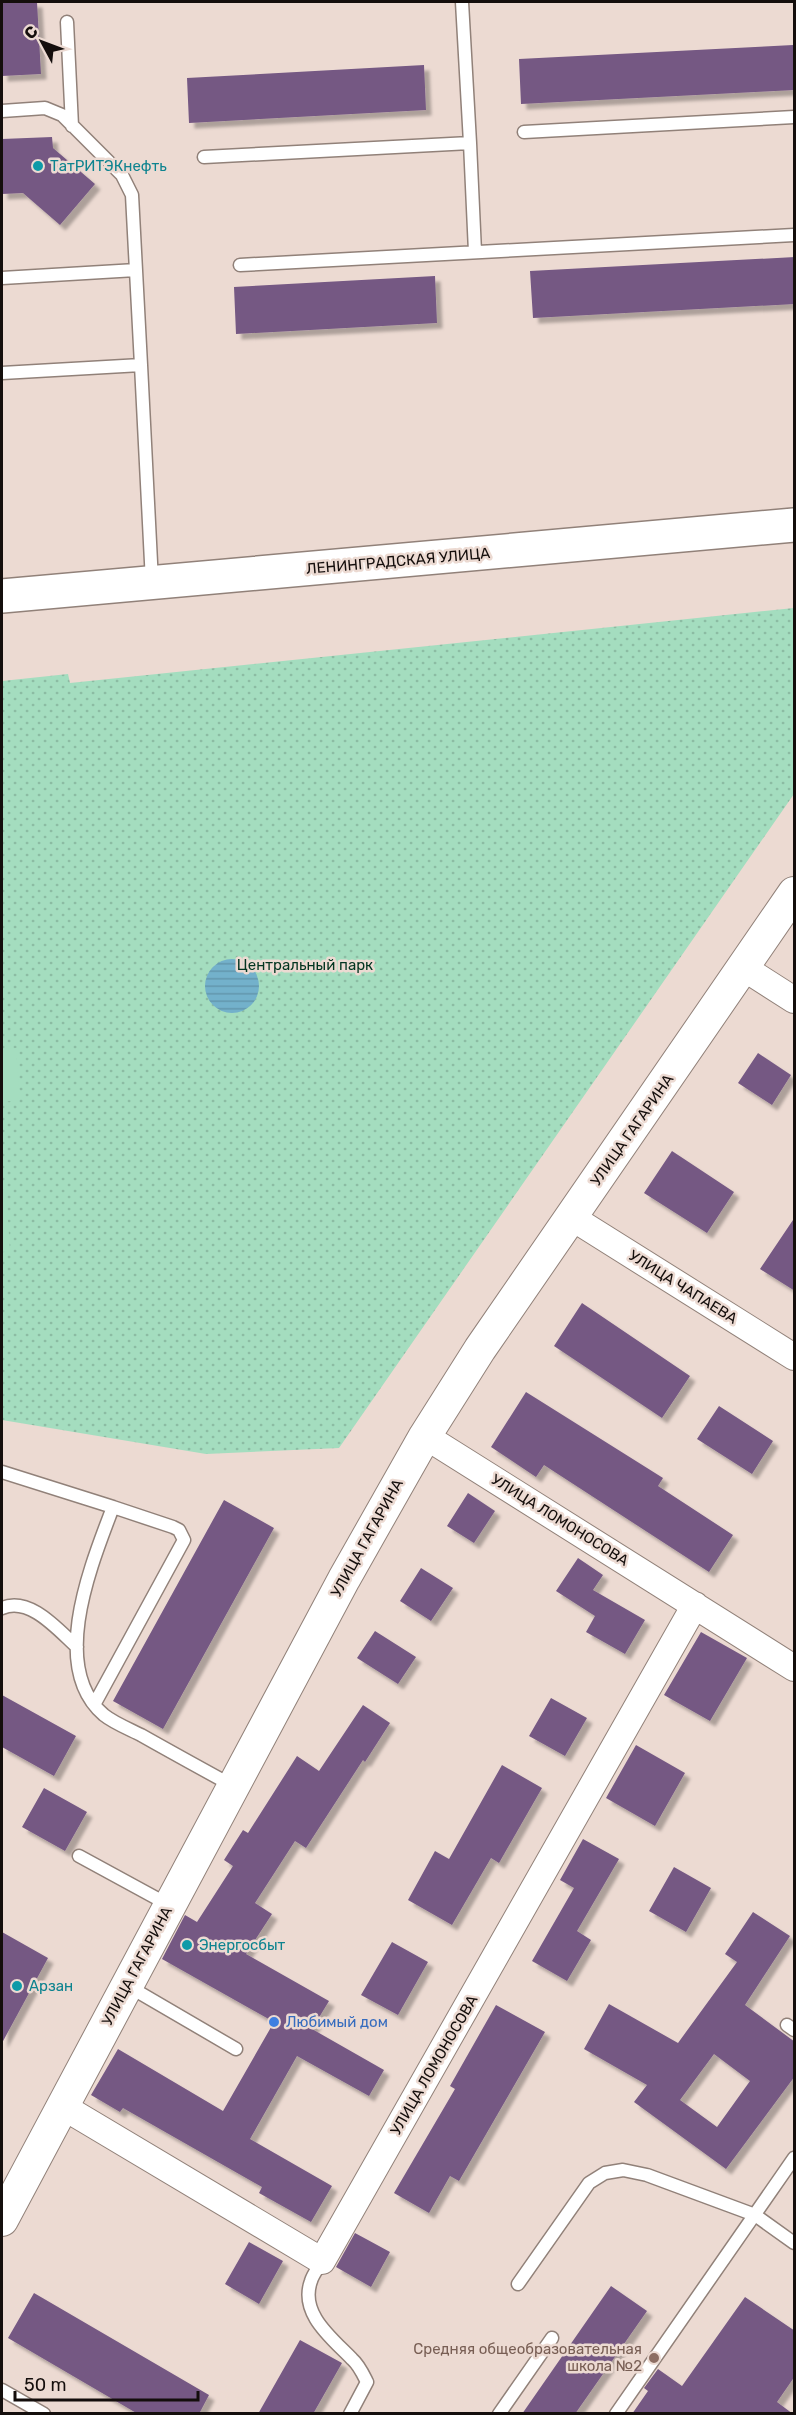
<svg xmlns="http://www.w3.org/2000/svg" width="796" height="2415" viewBox="0 0 796 2415" font-family="Rubik,sans-serif">
<defs>
<pattern id="grass-dots" width="8" height="8" patternUnits="userSpaceOnUse" patternTransform="scale(1.5)"><rect width="8" height="8" fill="#a4ddbf"/><path d="M2 2h.1M6 6h.1" fill="none" stroke="#8cbca3" stroke-width="1.8" stroke-linecap="round"/></pattern>
<pattern id="water-rules" width="6" height="5" patternUnits="userSpaceOnUse" patternTransform="scale(1.5)"><rect width="6" height="5" fill="#73b1cb"/><path d="M0 2.5h6" fill="none" stroke="#6397ad"/></pattern>
<filter id="shadow"><feDropShadow dx="5.5" dy="5.5" stdDeviation="1.5" flood-color="#0004"/></filter>
</defs>
<rect width="100%" height="100%" fill="#ecdad2"/>
<!-- grass -->
<path fill="url(#grass-dots)" d="M 794,608 L 794,794 L 339,1448 L 206,1454 L 2,1420 L 2,681 L 68,674 L 70,683 Z"/>
<!-- garden -->
<path fill="#a4ddbf" d="M 16,1048 L 20,1100 L 2,1102 L 2,1049 Z
M 2,1190 L 6,1190 L 10,1251 L 2,1252 Z"/>
<!-- water -->
<path fill="url(#water-rules)" d="M205 986a27 27 0 1 1 54 0a27 27 0 1 1-54 0Z"/>
<!-- building -->
<path fill="#755883" fill-rule="evenodd" filter="url(#shadow)" d="M 2,2 L 37,2 L 41,74 L 2,76 Z
M 793,45 L 795,90 L 521,104 L 519,59 Z
M 424,65 L 426,110 L 189,123 L 187,78 Z
M 52,137 L 53,148 L 95,184 L 60,225 L 23,193 L 2,194 L 2,139 Z
M 795,257 L 795,304 L 533,318 L 530,271 Z
M 435,276 L 437,323 L 236,334 L 234,287 Z
M 758,1053 L 791,1075 L 772,1105 L 738,1083 Z
M 672,1151 L 734,1192 L 707,1233 L 644,1193 Z
M 795,1217 L 795,1291 L 760,1269 Z
M 582,1303 L 690,1376 L 662,1418 L 554,1346 Z
M 526,1392 L 663,1478 L 658,1486 L 733,1535 L 709,1572 L 544,1465 L 536,1477 L 491,1447 Z
M 719,1406 L 773,1441 L 752,1474 L 697,1439 Z
M 468,1493 L 495,1511 L 474,1543 L 447,1526 Z
M 224,1500 L 274,1528 L 163,1729 L 113,1701 Z
M 578,1558 L 603,1575 L 593,1590 L 645,1620 L 625,1654 L 586,1632 L 595,1616 L 556,1591 Z
M 421,1568 L 453,1588 L 431,1621 L 400,1601 Z
M 375,1631 L 416,1657 L 398,1684 L 357,1658 Z
M 701,1632 L 747,1658 L 710,1721 L 664,1695 Z
M 2,1695 L 76,1736 L 54,1776 L 2,1747 Z
M 551,1698 L 587,1718 L 565,1756 L 529,1736 Z
M 363,1705 L 390,1723 L 365,1762 L 363,1760 L 306,1848 L 295,1841 L 255,1903 L 272,1914 L 246,1954 L 329,2001 L 312,2029 L 384,2070 L 369,2096 L 297,2056 L 250,2139 L 332,2186 L 311,2222 L 259,2193 L 262,2187 L 123,2108 L 120,2112 L 91,2095 L 118,2049 L 223,2111 L 274,2022 L 162,1959 L 185,1915 L 197,1922 L 233,1866 L 224,1860 L 243,1830 L 248,1833 L 297,1756 L 319,1771 Z
M 636,1745 L 685,1773 L 655,1826 L 606,1798 Z
M 502,1765 L 542,1788 L 499,1863 L 491,1858 L 452,1925 L 408,1900 L 435,1851 L 449,1859 Z
M 44,1788 L 87,1812 L 65,1851 L 22,1827 Z
M 583,1839 L 619,1859 L 577,1931 L 591,1940 L 567,1981 L 532,1961 L 574,1888 L 560,1880 Z
M 674,1867 L 711,1888 L 686,1932 L 649,1911 Z
M 753,1912 L 790,1936 L 745,2005 L 795,2042 L 795,2076 L 726,2169 L 634,2102 L 647,2085 L 584,2049 L 609,2004 L 678,2043 L 737,1962 L 725,1954 ZM 714,2054 L 750,2081 L 717,2127 L 680,2100 Z
M 2,1932 L 48,1958 L 2,2043 Z
M 392,1942 L 428,1962 L 398,2015 L 361,1995 Z
M 496,2005 L 545,2032 L 459,2181 L 450,2176 L 429,2213 L 394,2193 L 455,2089 L 450,2086 Z
M 355,2233 L 390,2252 L 371,2287 L 336,2267 Z
M 249,2242 L 283,2261 L 259,2304 L 225,2284 Z
M 611,2286 L 647,2311 L 575,2414 L 522,2414 Z
M 34,2293 L 209,2395 L 199,2414 L 138,2414 L 8,2338 Z
M 745,2297 L 795,2331 L 795,2376 L 777,2402 L 793,2414 L 632,2414 L 648,2391 L 644,2388 L 658,2369 L 682,2386 Z
M 300,2340 L 342,2363 L 313,2414 L 258,2414 Z"/>
<g fill="none" stroke-linecap="round" stroke-linejoin="round">
<defs>
<path id="service" d="M 67,22 L 72,126
M 2,111 L 45,108 L 62,115 L 122,175 L 132,195 L 141,365
M 524,132 L 794,117
M 470,143 L 475,252
M 204,157 L 470,143 L 462,2
M 240,265 L 794,235
M 2,278 L 136,270
M 2,373 L 141,365 L 152,582
M 2,1472 L 113,1507 C 92,1563 48,1667 104,1715 C 114,1723 129,1729 141,1735 C 171,1752 202,1769 233,1786
M 2,1608 C 30,1596 58,1630 77,1647
M 95,1703 L 184,1540 L 179,1530 L 173,1527 L 113,1507
M 79,1856 L 169,1905
M 128,1986 L 236,2049
M 787,2025 L 794,2030
M 322,2261 C 319,2267 313,2274 311,2281 C 299,2314 333,2339 352,2359 C 359,2365 363,2374 367,2382 L 350,2414
M 518,2284 L 589,2183 L 605,2173 L 623,2170 L 647,2175 L 755,2215 L 794,2243
M 2,2390 L 44,2414
M 499,2414 L 552,2338
M 616,2414 L 794,2158"/>
<path id="minor" d="M 744,968 L 794,1000
M 571,1217 L 794,1357
M 425,1436 L 794,1668
M 62,2106 L 322,2261 L 695,1605"/>
<path id="tertiary" d="M 2,2220 L 344,1579 L 425,1436 L 480,1349 L 794,893"/>
<path id="primary" d="M 2,596 L 794,525"/>
</defs>
<!-- service casing -->
<use href="#service" stroke="#918179" stroke-width="15"/>
<!-- minor casing -->
<use href="#minor" stroke="#918179" stroke-width="28"/>
<!-- tertiary casing -->
<use href="#tertiary" stroke="#918179" stroke-width="34"/>
<!-- primary casing -->
<use href="#primary" stroke="#918179" stroke-width="36"/>
<!-- service -->
<use href="#service" stroke="#fff" stroke-width="12"/>
<!-- minor -->
<use href="#minor" stroke="#fff" stroke-width="26"/>
<!-- tertiary -->
<use href="#tertiary" stroke="#fff" stroke-width="32"/>
<!-- primary -->
<use href="#primary" stroke="#fff" stroke-width="33"/>
</g>
<!-- markers -->
<g fill="#0f9aa8" stroke="#ecdad2" stroke-width="2">
<circle cx="38" cy="166" r="6"/>
<circle cx="187" cy="1945" r="6"/>
<circle cx="17" cy="1986" r="6"/>
</g>
<circle fill="#3f7fe0" stroke="#ecdad2" stroke-width="2" cx="274" cy="2022" r="6"/>
<circle fill="#8d6e63" stroke="#ecdad2" stroke-width="2" cx="654" cy="2358" r="6"/>
<g text-anchor="middle" dominant-baseline="central" stroke-width="5" stroke-linejoin="round" paint-order="stroke">
<!-- culture labels -->
<g font-size="15" fill="#0d838f" stroke="#ecdad2" text-anchor="start">
<text x="50" y="166">ТатРИТЭКнефть</text>
<text x="199" y="1945">Энергосбыт</text>
<text x="29" y="1986">Арзан</text>
</g>
<!-- street labels -->
<g font-size="15" fill="#140e0c" stroke="#ecdad2">
<text transform="translate(398 561) rotate(-5)">ЛЕНИНГРАДСКАЯ УЛИЦА</text>
<text transform="translate(632 1130) rotate(-55)">УЛИЦА ГАГАРИНА</text>
<text transform="translate(683 1287) rotate(32)">УЛИЦА ЧАПАЕВА</text>
<text transform="translate(560 1520) rotate(32)">УЛИЦА ЛОМОНОСОВА</text>
<text transform="translate(367 1538) rotate(-61)">УЛИЦА ГАГАРИНА</text>
<text transform="translate(137 1966) rotate(-62)">УЛИЦА ГАГАРИНА</text>
<text transform="translate(434 2065) rotate(-60)">УЛИЦА ЛОМОНОСОВА</text>
</g>
<!-- park labels -->
<g font-size="15" fill="#023521" stroke="#ecdad2">
<text x="305" y="965">Центральный парк</text>
</g>
<!-- shop labels -->
<g font-size="15" fill="#366cbe" stroke="#ecdad2" text-anchor="start">
<text x="286" y="2022">Любимый дом</text>
</g>
<!-- education labels -->
<g font-size="15" fill="#785e54" stroke="#ecdad2" text-anchor="end">
<text x="642" y="2349">Средняя общеобразовательная<tspan x="642" dy="17">школа №2</tspan></text>
</g>
</g>
<!-- border -->
<rect width="796" height="2415" fill="none" stroke="#140e0c" stroke-width="6"/>
<!-- north arrow -->
<g transform="translate(42 42) rotate(311)" stroke="#ecdad2" stroke-width="4.5" paint-order="stroke">
<path d="M0-4.5L10 22L0 15L-10 22Z" fill="#140e0c"/>
<text y="-9" font-size="16" font-weight="bold" text-anchor="middle" fill="#140e0c">С</text>
</g>
<!-- scale -->
<path d="M15 2391v9h183v-9" fill="none" stroke="#140e0c" stroke-width="3"/>
<text x="24" y="2391" font-size="18" fill="#140e0c" stroke="#ecdad2" stroke-width="4.5" paint-order="stroke">50 m</text>
</svg>
